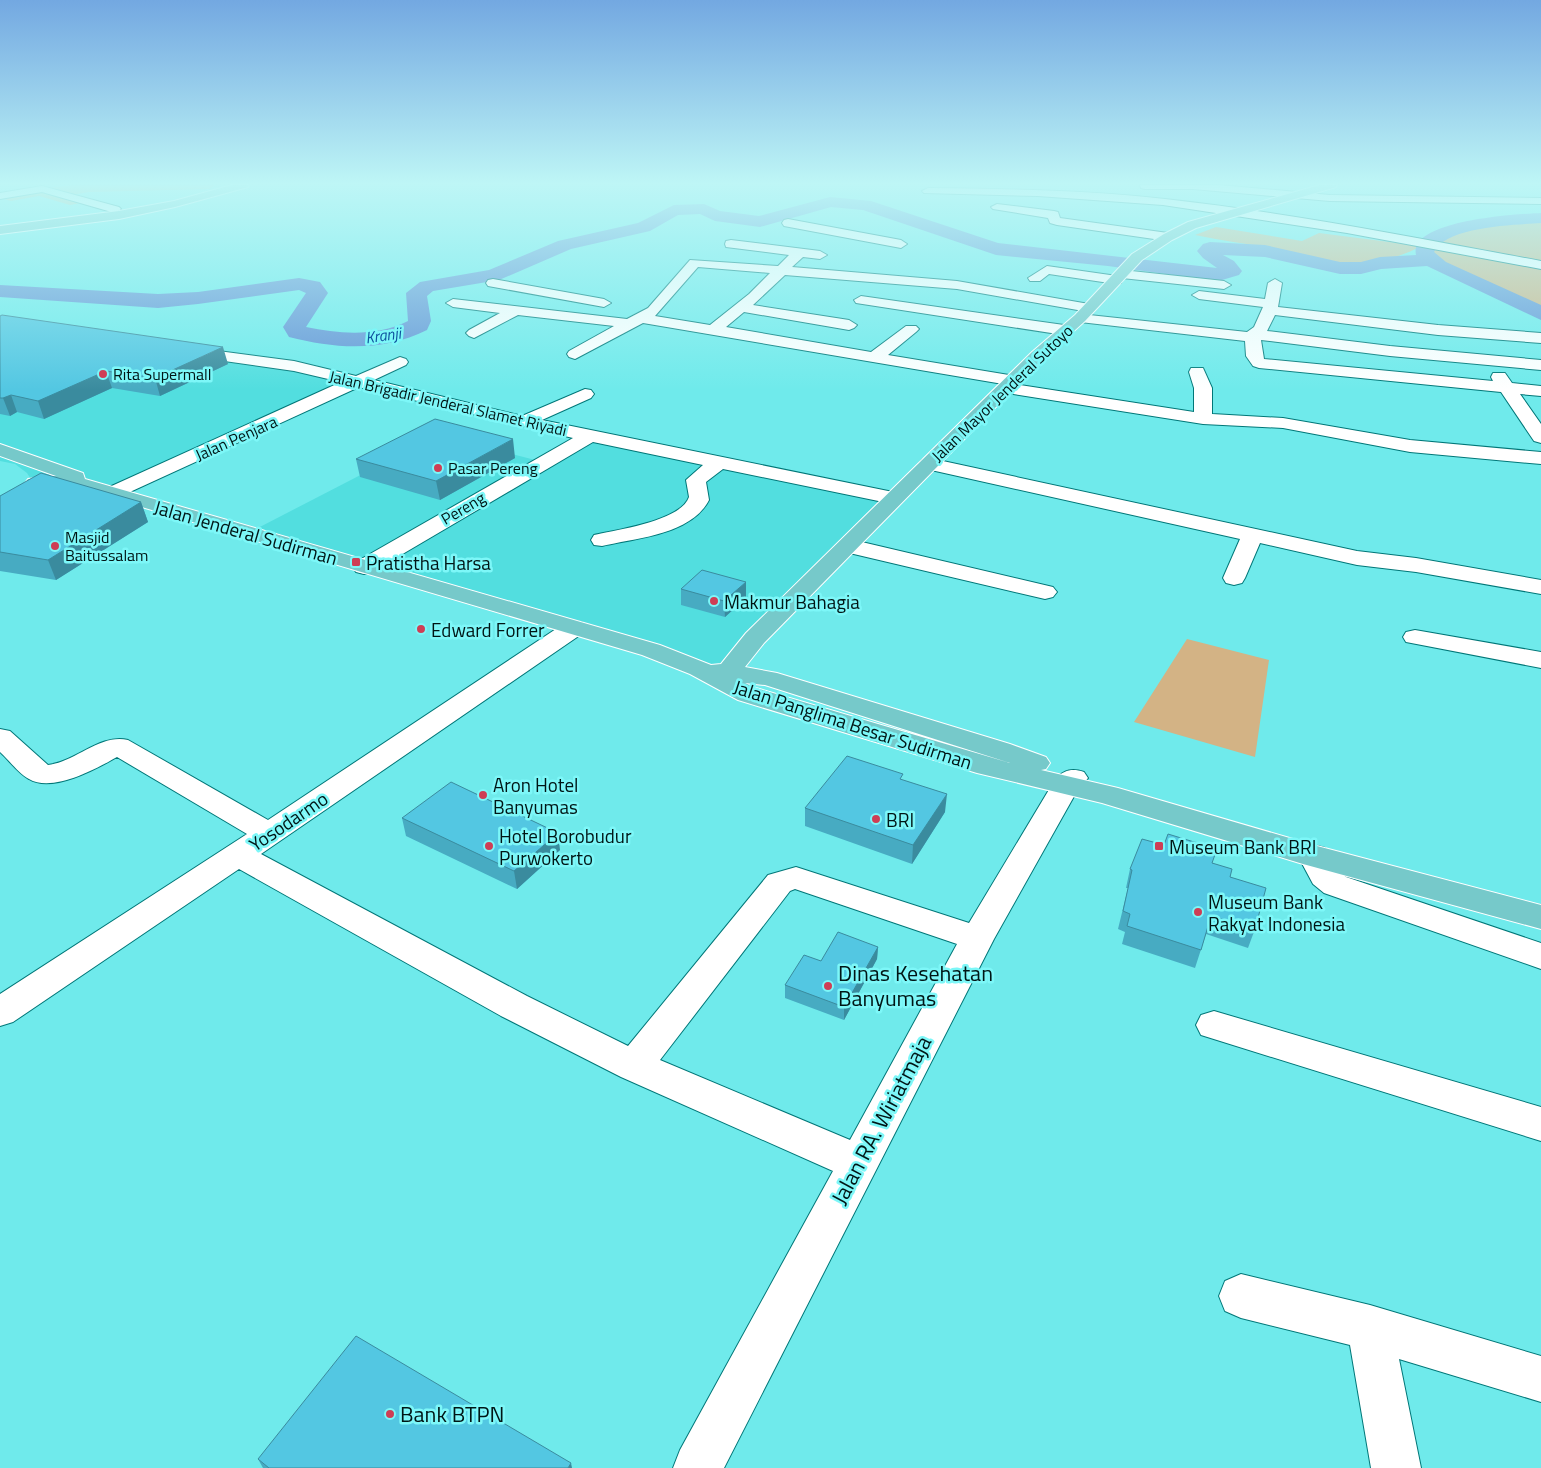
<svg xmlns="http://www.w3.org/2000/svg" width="1541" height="1468" viewBox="0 0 1541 1468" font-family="'Titillium Web',sans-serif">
<rect width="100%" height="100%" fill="#6feaeb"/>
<!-- built -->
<path fill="#52dedf" d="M 0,322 L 294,366 L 354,381 L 112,493 L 34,484 L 27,473 L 15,464 L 0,461 Z
M 438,435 L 539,461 L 582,435 L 886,498 L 746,634 L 715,670 L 254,530 Z"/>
<!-- green -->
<path fill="#d3b385" d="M 75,185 L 215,185 L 209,189 L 89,192 L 71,195 L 91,201 L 70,205 L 39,196 L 11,201 L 4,199 L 54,187 Z
M 1541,218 L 1541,313 L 1439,266 L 1424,253 L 1429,243 L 1438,236 L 1487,223 Z
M 1216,227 L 1302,241 L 1319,233 L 1421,246 C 1397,260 1359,267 1331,263 C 1315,261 1299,253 1283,250 C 1254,245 1224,241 1195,235 Z
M 1187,639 L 1269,660 L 1255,757 L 1134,722 Z"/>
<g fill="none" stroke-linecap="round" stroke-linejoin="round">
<!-- river -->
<path fill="#6596d6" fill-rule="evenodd" d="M 830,197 L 871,201 L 998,243 L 1217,268 L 1203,258 L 1197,251 L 1203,244 L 1210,242 L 1265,245 L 1340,262 L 1361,262 L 1380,257 L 1416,255 C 1408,220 1519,214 1541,213 L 1541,223 C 1515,225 1446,226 1434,252 L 1446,262 L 1541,305 L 1541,320 L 1427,266 L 1381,269 L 1361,274 L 1340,274 L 1265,257 L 1223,255 L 1234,261 L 1242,271 L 1239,275 L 1222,280 L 1202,279 L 1108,266 L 996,255 L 863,210 L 831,207 L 760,227 L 715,221 L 700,214 L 678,215 L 650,231 L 571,249 L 499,280 L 433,291 L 427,296 L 431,321 L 427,330 C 383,352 336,349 289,337 L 283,327 L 306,293 L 299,290 L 198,304 L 158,308 L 0,297 L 0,285 L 158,294 L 198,292 L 299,278 L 320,282 L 328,293 L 306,327 C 340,334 376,337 408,321 L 406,293 L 420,282 L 489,270 L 558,241 L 638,223 L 674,205 L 704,204 L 720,211 L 759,216 Z"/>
<defs>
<path id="minor" d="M 1140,185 L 1219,185 L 1330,195 L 1541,198 L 1541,204 L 1330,201 L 1193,189 L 1145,189 L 1141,188 Z
M 42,186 L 119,207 L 121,209 L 115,213 L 42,192 L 0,199 L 0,193 Z
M 928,188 C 1007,189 1086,190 1165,199 C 1291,213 1416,238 1541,261 L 1541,269 L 1347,233 L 1163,205 L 1038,196 L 924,193 L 922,191 Z
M 997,204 L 1054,211 L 1058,212 L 1060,218 L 1168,233 L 1174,237 L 1168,241 L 1057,225 L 1050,223 L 1048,218 L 993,209 L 991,207 Z
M 788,219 L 901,240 L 907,244 L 901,248 L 784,226 L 782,223 L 784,220 Z
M 731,240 L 820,251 L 827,255 L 820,259 L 803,257 L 792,267 L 957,281 L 1089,304 L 1096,308 L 1089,312 L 957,289 L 785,275 L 753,305 L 849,320 L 857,325 L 854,328 L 849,330 L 744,312 L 726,327 L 871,352 L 906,326 L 916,326 L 919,329 L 916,332 L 888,355 L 1015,376 L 1021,377 L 1023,381 L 1020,385 L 1194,412 L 1194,388 L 1189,372 L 1191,368 L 1203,368 L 1212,388 L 1212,414 L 1283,418 L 1410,440 L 1541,452 L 1541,464 L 1410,452 L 1283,428 L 1203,424 L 1007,393 L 1001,392 L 998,388 L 1003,384 L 643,323 L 575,359 L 569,357 L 567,354 L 569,351 L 614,326 L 518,315 L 474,338 L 469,336 L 466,333 L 469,330 L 500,313 L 453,307 L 446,303 L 453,299 L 627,319 L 648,308 L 690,260 L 778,266 L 789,255 L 726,247 L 725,244 L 726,241 ZM 698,267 L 770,273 L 749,294 L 710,325 L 655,316 Z
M 1047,266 L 1117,276 L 1117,271 L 1122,270 L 1224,281 L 1231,285 L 1224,289 L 1122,278 L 1121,283 L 1116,284 L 1049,274 L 1040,281 L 1030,281 L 1028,278 Z
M 493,279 L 604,299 L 611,303 L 604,307 L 488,286 L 486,283 L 488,280 Z
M 1275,279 L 1282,283 L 1278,307 L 1438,325 L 1541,333 L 1541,343 L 1438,335 L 1275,315 L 1267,331 L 1390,346 L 1541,360 L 1541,370 L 1390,356 L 1261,340 L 1264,359 L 1493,381 L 1491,377 L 1493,373 L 1505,373 L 1512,383 L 1541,386 L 1541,396 L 1520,394 L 1541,424 L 1541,443 L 1534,441 L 1501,392 L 1259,368 L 1253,366 L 1246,356 L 1245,341 L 1080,322 L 1073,318 L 1080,314 L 1247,332 L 1254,327 L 1263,307 L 1199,299 L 1192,295 L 1199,291 L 1265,299 L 1268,283 Z
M 861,296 L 1064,325 L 1072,330 L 1064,335 L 856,303 L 854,300 Z
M 188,347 L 294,361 L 356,376 L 400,357 L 406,359 L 408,362 L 406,365 L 374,380 L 522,416 L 585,389 L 591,390 L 594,394 L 591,398 L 542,420 L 893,492 L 900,494 L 903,498 L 900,502 L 893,504 L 723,469 L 706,482 L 709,500 C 691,535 636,538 602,546 L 594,545 L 591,540 L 594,535 C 616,530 681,521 689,497 L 686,480 L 703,465 L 593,442 L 372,572 L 364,574 L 356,572 L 353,567 L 356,562 L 573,438 L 359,387 L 119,497 L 112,499 L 105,497 L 102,493 L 105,489 L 341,382 L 294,371 L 182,355 L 180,352 Z
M 929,458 L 1357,551 L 1416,558 L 1541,580 L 1541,594 L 1416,572 L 1357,565 L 1260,543 L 1245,578 L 1242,583 L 1234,585 L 1226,583 L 1223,578 L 1240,539 L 922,468 L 919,464 L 922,460 Z
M 849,539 L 1053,587 L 1057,592 L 1053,597 L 1045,599 L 841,551 L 838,546 L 841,541 Z
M 574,621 L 583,623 L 586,628 L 583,633 L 261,854 L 527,996 L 628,1046 L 768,875 L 796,867 L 969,923 L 1056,778 C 1065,770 1072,768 1084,772 L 1088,778 L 1077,791 L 994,939 L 724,1468 L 673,1468 L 680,1450 L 833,1171 L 621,1077 L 501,1016 L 239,869 L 13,1022 L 0,1026 L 0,994 L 247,834 L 117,757 C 96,769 52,793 29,779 C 18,773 9,760 0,752 L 0,729 L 10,731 L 48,765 C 75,762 101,733 128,740 L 268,820 L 565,623 ZM 795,889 L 957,944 L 850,1140 L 660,1060 L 790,891 Z
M 1415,630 L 1541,652 L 1541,668 L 1406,642 L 1403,637 L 1406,632 Z
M 1314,845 L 1325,848 L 1336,869 L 1346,877 L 1541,943 L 1541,969 L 1324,893 L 1313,884 L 1298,856 L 1303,848 Z
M 1214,1011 L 1541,1107 L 1541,1141 L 1201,1035 L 1196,1025 L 1201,1015 Z
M 1241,1274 L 1370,1305 L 1541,1356 L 1541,1402 L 1399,1359 L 1421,1468 L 1371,1468 L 1350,1345 L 1241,1318 L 1225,1311 L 1219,1296 L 1225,1281 Z"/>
<path id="major" d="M 232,185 L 249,185 L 248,187 L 175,207 L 119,219 L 0,234 L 0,226 L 119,211 L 174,201 Z
M 1320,185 L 1337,185 L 1336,187 L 1196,228 L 1172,240 L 1142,260 L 1085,321 L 1044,358 L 764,643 L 745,667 L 777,673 L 1010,744 L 1046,757 L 1050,763 L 1046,769 L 1041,770 L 1118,788 L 1317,846 L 1541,905 L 1541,929 L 1303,864 L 1102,803 L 977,773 L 738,700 L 690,674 L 642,655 L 91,492 L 74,488 L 28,487 L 25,483 L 28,479 L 56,476 L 0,456 L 0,444 L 83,473 L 85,479 L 660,645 L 711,665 L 721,664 L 746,633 L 1032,352 L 1075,315 L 1132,254 L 1164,234 L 1188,222 ZM 745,683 L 765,685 L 1010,763 L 756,688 Z"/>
</defs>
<!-- minor casing -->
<use href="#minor" stroke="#007778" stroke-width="2"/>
<!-- major casing -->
<use href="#major" stroke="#fff" stroke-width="2"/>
<!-- minor -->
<use href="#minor" fill="#fff" fill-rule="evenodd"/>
<!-- major -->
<use href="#major" fill="#76c9ca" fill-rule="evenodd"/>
</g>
<!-- wall -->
<path fill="#47abc2" d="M 0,316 L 228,364 L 160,396 L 112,388 L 44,419 L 17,412 L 10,416 L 0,414 Z
M 515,458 L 440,500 L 360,477 L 356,459 Z
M 0,496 L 141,502 L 148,522 L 56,580 L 0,571 Z
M 681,589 L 746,598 L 725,617 L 681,605 Z
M 902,780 L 945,812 L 912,864 L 805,826 L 805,808 Z
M 402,818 L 560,850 L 517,889 L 406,836 Z
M 1213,863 L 1230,877 L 1255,929 L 1248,948 L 1206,934 L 1195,968 L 1122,944 L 1125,932 L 1118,929 L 1128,888 L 1126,888 L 1130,869 Z
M 878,947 L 877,959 L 844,1020 L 785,998 L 785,985 L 821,961 Z
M 258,1459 L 568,1468 L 263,1468 Z"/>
<!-- shaded-wall -->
<path fill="#3a8b9e" d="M 223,347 L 228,364 L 160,396 L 155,378 Z
M 106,371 L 112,388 L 44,419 L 38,401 Z
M 11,395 L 17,412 L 10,416 L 3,398 Z
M 513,439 L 515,458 L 440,500 L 436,481 Z
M 141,502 L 148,522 L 56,580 L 48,560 Z
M 746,582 L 746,598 L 725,617 L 724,601 Z
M 947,794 L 945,812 L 912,864 L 913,845 Z
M 558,833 L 560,850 L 517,889 L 514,871 Z
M 878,947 L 877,959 L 844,1020 L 844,1007 Z
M 571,1463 L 572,1468 L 568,1468 Z"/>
<!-- building -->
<path fill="#53c7e2" stroke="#3a8b9e" d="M 2,315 L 223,347 L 155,378 L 106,371 L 38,401 L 11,395 L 3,398 L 0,398 L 0,316 Z
M 435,419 L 513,439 L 436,481 L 356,459 Z
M 41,473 L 141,502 L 48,560 L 0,552 L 0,496 Z
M 702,570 L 746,582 L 724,601 L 681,589 Z
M 847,756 L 903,774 L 900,779 L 947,794 L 913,845 L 805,808 Z
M 451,782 L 558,833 L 514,871 L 402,818 Z
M 1168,834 L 1217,849 L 1212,863 L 1232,869 L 1230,877 L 1266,888 L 1255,929 L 1211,916 L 1201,950 L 1127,926 L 1130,914 L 1123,911 L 1132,870 L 1130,869 L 1142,839 L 1164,845 Z
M 838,932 L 878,947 L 844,1007 L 785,985 L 804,955 L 821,961 Z
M 356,1336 L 571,1463 L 568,1468 L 269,1468 L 258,1459 Z"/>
<!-- sky -->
<linearGradient id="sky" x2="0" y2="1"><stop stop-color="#73a8e1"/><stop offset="0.47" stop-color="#bef6f6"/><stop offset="1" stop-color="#bef6f6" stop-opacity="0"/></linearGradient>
<rect width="1541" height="390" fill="url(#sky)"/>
<!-- markers -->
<g fill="#ce3e55" stroke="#7df7f8" stroke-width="2">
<circle cx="103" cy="374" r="5"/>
<circle cx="438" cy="468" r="5"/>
<circle cx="55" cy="546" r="5"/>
<rect x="351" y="557" width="10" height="10" rx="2.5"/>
<circle cx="714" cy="601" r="5"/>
<circle cx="421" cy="629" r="5"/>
<circle cx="483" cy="795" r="5"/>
<circle cx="876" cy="819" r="5"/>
<circle cx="489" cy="846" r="5"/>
<rect x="1154" y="841" width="10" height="10" rx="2.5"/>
<circle cx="1198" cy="912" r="5"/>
<circle cx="828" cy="986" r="5"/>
<circle cx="390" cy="1414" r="5"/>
</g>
<g text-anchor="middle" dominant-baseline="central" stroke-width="5" stroke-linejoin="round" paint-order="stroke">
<!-- far-water labels -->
<g font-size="16" font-style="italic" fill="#0e519e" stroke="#7df7f8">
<text transform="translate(383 335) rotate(-8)">Kranji</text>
</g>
<!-- far-poi labels -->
<g font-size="16" fill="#001515" stroke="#7df7f8" text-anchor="start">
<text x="113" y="374">Rita Supermall</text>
<text x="448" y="468">Pasar Pereng</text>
<text x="65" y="537">Masjid<tspan x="65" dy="18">Baitussalam</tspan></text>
</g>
<!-- far-street labels -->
<g font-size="16" fill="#001515" stroke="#7df7f8">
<text transform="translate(1002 393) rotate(-44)">Jalan Mayor Jenderal Sutoyo</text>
<text transform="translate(448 403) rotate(13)">Jalan Brigadir Jenderal Slamet Riyadi</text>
<text transform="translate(236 438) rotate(-24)">Jalan Penjara</text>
<text transform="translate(463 508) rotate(-30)">Pereng</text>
</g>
<!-- street labels -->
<g font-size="19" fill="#001515" stroke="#7df7f8">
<text transform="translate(246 532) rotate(16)">Jalan Jenderal Sudirman</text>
<text transform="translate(853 724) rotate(18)">Jalan Panglima Besar Sudirman</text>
<text transform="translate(288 821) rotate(-34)">Yosodarmo</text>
</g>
<!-- poi labels -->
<g font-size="19" fill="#001515" stroke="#7df7f8" text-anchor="start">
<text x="366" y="562">Pratistha Harsa</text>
<text x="724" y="601">Makmur Bahagia</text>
<text x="431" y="629">Edward Forrer</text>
<text x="493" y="784">Aron Hotel<tspan x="493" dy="22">Banyumas</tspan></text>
<text x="886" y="819">BRI</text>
<text x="499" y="835">Hotel Borobudur<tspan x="499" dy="22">Purwokerto</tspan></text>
<text x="1169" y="846">Museum Bank BRI</text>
<text x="1208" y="901">Museum Bank<tspan x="1208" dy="22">Rakyat Indonesia</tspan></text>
</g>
<!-- near-poi labels -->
<g font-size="22" fill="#001515" stroke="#7df7f8" text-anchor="start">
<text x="838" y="973">Dinas Kesehatan<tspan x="838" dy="25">Banyumas</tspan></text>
<text x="400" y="1414">Bank BTPN</text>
</g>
<!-- near-street labels -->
<g font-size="22" fill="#001515" stroke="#7df7f8">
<text transform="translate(881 1120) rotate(-62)">Jalan RA. Wiriatmaja</text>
</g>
</g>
</svg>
